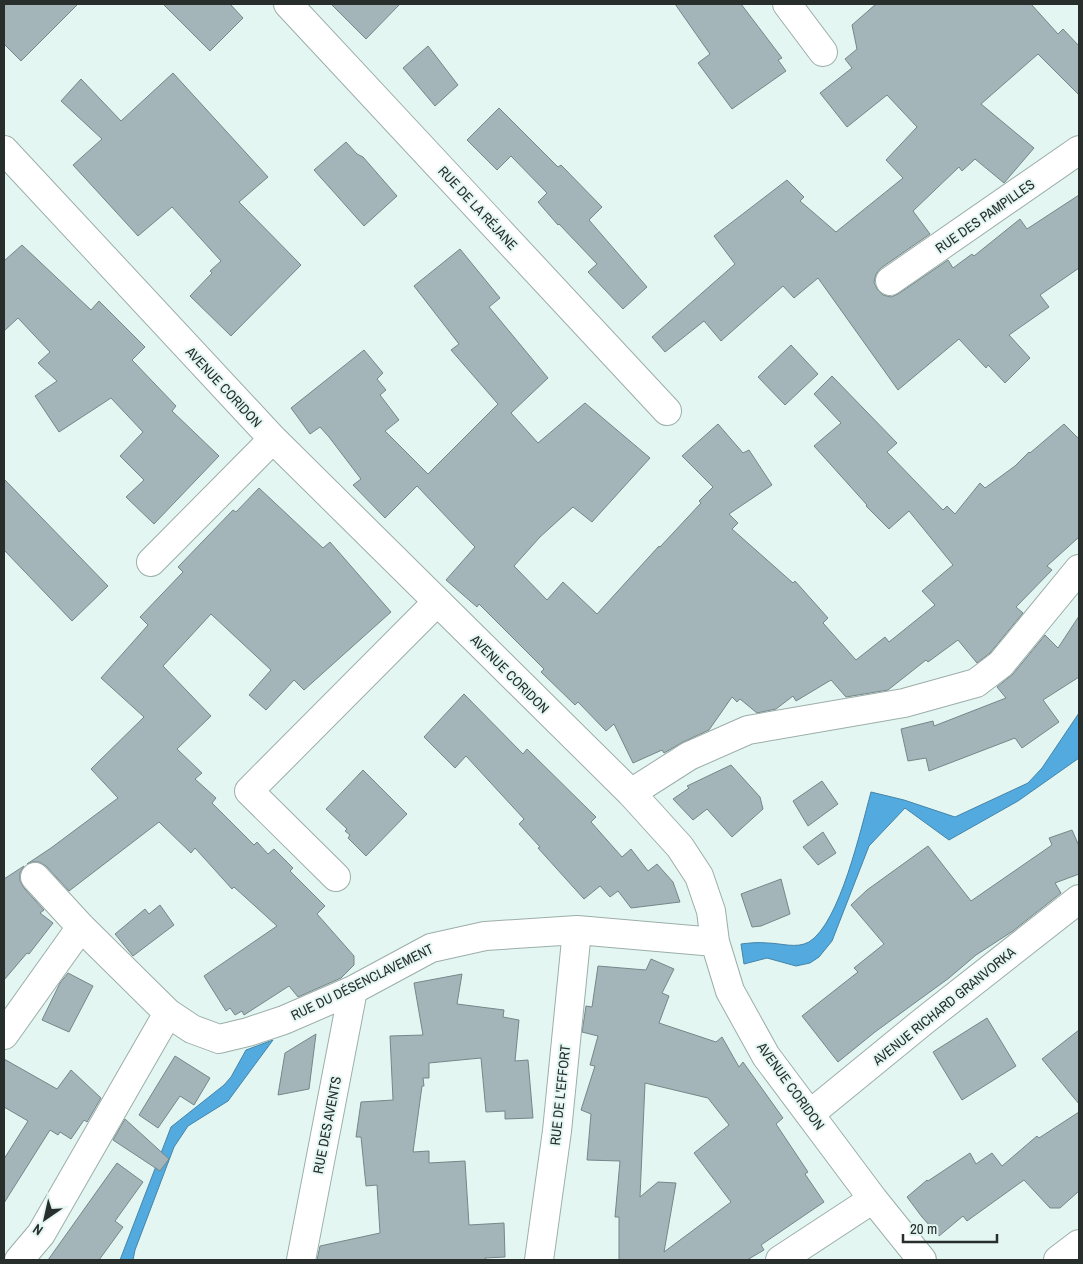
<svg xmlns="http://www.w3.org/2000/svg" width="1083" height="1264" viewBox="0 0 1083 1264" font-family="'Archivo Narrow',sans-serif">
<rect width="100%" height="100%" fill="#e3f6f2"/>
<!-- water -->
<path fill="#52aadf" stroke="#4585a9" d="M 1079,713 L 1079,758 L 1018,801 L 949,840 L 905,808 L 869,846 L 832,941 L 819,957 L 810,963 L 796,966 L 767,958 L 744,964 L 741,944 C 749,943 759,942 767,943 C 781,943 796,949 809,942 C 840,923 861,828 871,792 L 904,800 L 955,817 L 1028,783 L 1042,768 Z
M 273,1040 L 228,1101 L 188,1126 L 174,1147 L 135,1250 L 133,1260 L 120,1260 L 171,1127 L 224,1085 L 231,1077 L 246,1050 Z"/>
<!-- building -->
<path fill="#a3b5b8" stroke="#76878a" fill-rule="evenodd" d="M 4,4 L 78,4 L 21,61 L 4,44 Z
M 163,4 L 230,4 L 243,18 L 210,51 Z
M 331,4 L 400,4 L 366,39 Z
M 675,4 L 741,4 L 782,58 L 778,60 L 786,71 L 732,109 L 698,63 L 710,54 Z
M 876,4 L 1031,4 L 1058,34 L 1063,29 L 1079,46 L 1079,95 L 1038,54 L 981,104 L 1034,148 L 1004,183 L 975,159 L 962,171 L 959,167 L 913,211 L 930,234 L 881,268 L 876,274 L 874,282 L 877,289 L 883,295 L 891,297 L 898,294 L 948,260 L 953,268 L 972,254 L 974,256 L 1020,219 L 1027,229 L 1079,195 L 1079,268 L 1040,295 L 1049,307 L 1009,335 L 1030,358 L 1005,383 L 988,365 L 986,368 L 959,339 L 898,390 L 818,278 L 794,298 L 783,286 L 721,341 L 704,321 L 665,352 L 652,337 L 735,264 L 714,236 L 787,180 L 804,197 L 800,201 L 836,232 L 903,178 L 886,160 L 917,127 L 887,95 L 847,127 L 820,93 L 852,68 L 845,59 L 857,49 L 852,25 Z
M 428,46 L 458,85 L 435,106 L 403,68 Z
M 173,73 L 268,177 L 239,202 L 301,265 L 231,336 L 190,296 L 212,273 L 210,271 L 221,261 L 172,207 L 138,236 L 73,165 L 102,139 L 61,101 L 81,79 L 121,121 Z
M 499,108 L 558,167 L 561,165 L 602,207 L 589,220 L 647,287 L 623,309 L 588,272 L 597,264 L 559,224 L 558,225 L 538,202 L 547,193 L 511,156 L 497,170 L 467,140 Z
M 346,142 L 357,154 L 363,157 L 397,196 L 364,226 L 314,170 Z
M 22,245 L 91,310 L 99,301 L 145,347 L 132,360 L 176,406 L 172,411 L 219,456 L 154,524 L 126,497 L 144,480 L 120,456 L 143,432 L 111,398 L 59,432 L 35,396 L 57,381 L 38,363 L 50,352 L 18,318 L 4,331 L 4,261 Z
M 460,249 L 500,298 L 489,307 L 548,378 L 511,413 L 538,443 L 585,403 L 650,458 L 592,522 L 573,507 L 540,537 L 514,566 L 547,600 L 563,582 L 597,614 L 659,546 L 660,547 L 701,503 L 699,501 L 713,487 L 682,456 L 718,424 L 743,453 L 749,450 L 772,485 L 729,514 L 738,523 L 732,529 L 793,583 L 795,581 L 828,618 L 823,623 L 856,660 L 885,637 L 889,642 L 935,605 L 922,591 L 953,565 L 909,511 L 889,529 L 866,506 L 867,505 L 814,446 L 841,423 L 814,394 L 832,376 L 897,443 L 887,452 L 943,510 L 947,506 L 955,514 L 980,483 L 985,488 L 1015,466 L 1029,452 L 1030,453 L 1064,424 L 1079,439 L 1079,537 L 1047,566 L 1052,570 L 1016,607 L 1023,613 L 990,653 L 977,663 L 958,640 L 928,662 L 926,660 L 888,690 L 846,697 L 831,680 L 796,701 L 793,696 L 776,709 L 757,713 L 740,699 L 737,702 L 732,697 L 709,730 L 683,742 L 664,753 L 662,750 L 633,763 L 614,724 L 606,731 L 578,702 L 575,705 L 541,672 L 544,669 L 479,604 L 477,607 L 446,580 L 475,547 L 417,486 L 385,518 L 353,485 L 361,479 L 329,437 L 320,427 L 310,434 L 291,408 L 364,350 L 383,373 L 377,379 L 386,390 L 380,395 L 399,420 L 385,431 L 428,474 L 498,404 L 451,350 L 459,344 L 414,286 Z
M 791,345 L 818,374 L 785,405 L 758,377 Z
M 4,479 L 108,586 L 72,621 L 4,550 Z
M 259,488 L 323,548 L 330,542 L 391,612 L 304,690 L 294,680 L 266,710 L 249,695 L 271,670 L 211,614 L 163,666 L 211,716 L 177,749 L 202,773 L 195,779 L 216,798 L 212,803 L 254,845 L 257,842 L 268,854 L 274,849 L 293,868 L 290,871 L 325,906 L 317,914 L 354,956 L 354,965 L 341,978 L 298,997 L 289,986 L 244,1015 L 242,1011 L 235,1015 L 230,1008 L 226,1011 L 204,976 L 277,926 L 234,887 L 232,889 L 195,848 L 191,853 L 159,822 L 69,891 L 46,866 L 39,862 L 32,862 L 27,864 L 51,848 L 118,798 L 91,769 L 144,717 L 101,678 L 148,625 L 140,617 L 183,572 L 178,567 L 233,510 L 236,512 Z
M 1079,616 L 1079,677 L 1043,700 L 1059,722 L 1022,748 L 1015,738 L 929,771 L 926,758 L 908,761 L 901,729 L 933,721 L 934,726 L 1006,698 L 997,687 L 1013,674 L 1045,635 L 1058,648 Z
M 464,694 L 523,754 L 527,749 L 596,817 L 591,822 L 622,857 L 631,849 L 648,871 L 657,864 L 673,882 L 680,902 L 631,908 L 618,891 L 610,897 L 600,886 L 584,899 L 538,848 L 540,847 L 519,824 L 524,819 L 466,756 L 455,768 L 424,737 Z
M 731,765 L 760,797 L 763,809 L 732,837 L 707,809 L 693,820 L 673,799 L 689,788 L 687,786 Z
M 363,770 L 407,814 L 366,856 L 348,838 L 350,835 L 345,831 L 347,829 L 326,809 Z
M 822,781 L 838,804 L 808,826 L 793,801 Z
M 1072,830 L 1079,846 L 1079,874 L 1055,883 L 1061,893 L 1013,931 L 976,955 L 949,978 L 875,1032 L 838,1062 L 802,1016 L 858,972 L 854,968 L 884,944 L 851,905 L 867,890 L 928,846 L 971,901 L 1052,845 L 1049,838 Z
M 823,832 L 836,853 L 818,865 L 803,847 Z
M 24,866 L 20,873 L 20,881 L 24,888 L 44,910 L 40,913 L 53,923 L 29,954 L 27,953 L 4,980 L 4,879 Z
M 781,879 L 790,914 L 761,926 L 752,927 L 741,894 Z
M 160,905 L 174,925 L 133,956 L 115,934 L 145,909 L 149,914 Z
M 651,959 L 674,969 L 662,993 L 669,996 L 659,1023 L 716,1042 L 722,1037 L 739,1067 L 743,1062 L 783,1118 L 776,1124 L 808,1172 L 805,1174 L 824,1202 L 761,1245 L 764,1250 L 747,1260 L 619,1260 L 619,1217 L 615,1217 L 620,1161 L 587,1160 L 591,1114 L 581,1110 L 595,1066 L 590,1065 L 598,1036 L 582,1032 L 583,1026 L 586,1006 L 592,1007 L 598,966 L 646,970 ZM 645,1083 L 708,1098 L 729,1125 L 694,1153 L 731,1202 L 664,1252 L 676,1183 L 658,1182 L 640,1197 Z
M 68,973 L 93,986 L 69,1032 L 42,1020 L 60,983 Z
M 462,974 L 457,1004 L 504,1010 L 503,1017 L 519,1020 L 515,1061 L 528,1060 L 533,1118 L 505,1119 L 505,1111 L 486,1112 L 481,1058 L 429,1063 L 429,1078 L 423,1078 L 424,1086 L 422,1086 L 413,1152 L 429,1151 L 429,1163 L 465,1161 L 469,1225 L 504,1223 L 505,1257 L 485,1258 L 486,1260 L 317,1260 L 320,1246 L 380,1233 L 377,1185 L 366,1186 L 361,1137 L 356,1137 L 361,1102 L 393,1100 L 390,1036 L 423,1035 L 414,983 Z
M 987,1018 L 1016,1066 L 962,1100 L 933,1052 Z
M 1079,1030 L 1079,1104 L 1042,1059 Z
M 316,1034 L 309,1089 L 278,1095 L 285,1053 Z
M 175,1056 L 210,1078 L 194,1105 L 180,1096 L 158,1128 L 139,1115 Z
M 4,1059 L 57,1089 L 71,1070 L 101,1098 L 87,1122 L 84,1120 L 71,1139 L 60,1132 L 58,1135 L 50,1130 L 4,1203 L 4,1159 L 28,1121 L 4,1107 Z
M 1079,1112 L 1079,1191 L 1060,1208 L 1050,1208 L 1024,1180 L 967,1221 L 963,1216 L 939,1236 L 922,1217 L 907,1197 L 927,1180 L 928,1181 L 970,1153 L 976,1164 L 992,1153 L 1002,1166 L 1037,1136 L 1039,1138 Z
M 125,1119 L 169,1159 L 160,1171 L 113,1140 Z
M 117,1163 L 143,1182 L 115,1221 L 123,1227 L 99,1260 L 48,1260 Z"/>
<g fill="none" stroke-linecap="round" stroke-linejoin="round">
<defs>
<path id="street" d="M 288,4 L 667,411
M 787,4 L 823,52
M 4,150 L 273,439 L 631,793 L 680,847 L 699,876 L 711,911 L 715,942 L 730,991 L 766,1056 L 873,1199 L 922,1260
M 890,281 L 1079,150
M 151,562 L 273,439
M 631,793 L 689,756 L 748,730 L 904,703 L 976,683 L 1001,664 L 1079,569
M 336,877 L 249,791 L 437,602
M 168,1013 L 192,1029 L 219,1039 L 248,1032 L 284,1020 L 353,990 L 431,948 L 485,936 L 577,930 L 715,942
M 4,1035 L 81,927
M 810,1114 L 925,1020 L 1079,899
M 19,1260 L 41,1234 L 168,1013 L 81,927 L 35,877
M 301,1260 L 353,990
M 539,1260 L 557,1131 L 577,930
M 780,1260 L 873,1199
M 1058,1260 L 1079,1244"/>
</defs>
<!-- street casing -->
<use href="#street" stroke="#9caea9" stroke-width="30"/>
<!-- street -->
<use href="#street" stroke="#fff" stroke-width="28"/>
</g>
<g text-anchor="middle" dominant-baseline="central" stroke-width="4" stroke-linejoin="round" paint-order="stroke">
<!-- street labels -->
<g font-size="14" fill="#272e2c" stroke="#e3f6f2">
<text transform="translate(478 208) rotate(47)">RUE DE LA RÉJANE</text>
<text transform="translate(985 216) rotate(-35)">RUE DES PAMPILLES</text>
<text transform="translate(224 387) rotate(47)">AVENUE CORIDON</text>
<text transform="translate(510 674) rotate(45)">AVENUE CORIDON</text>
<text transform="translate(362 982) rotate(-26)">RUE DU DÉSENCLAVEMENT</text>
<text transform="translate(944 1006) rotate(-39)">AVENUE RICHARD GRANVORKA</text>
<text transform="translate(791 1086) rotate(54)">AVENUE CORIDON</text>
<text transform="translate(560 1095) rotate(-84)">RUE DE L'EFFORT</text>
<text transform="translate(327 1125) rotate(-79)">RUE DES AVENTS</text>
</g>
</g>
<!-- border -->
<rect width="1083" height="1264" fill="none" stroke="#272e2c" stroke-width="10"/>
<!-- north arrow -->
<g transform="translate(45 1219) rotate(214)" stroke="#e3f6f2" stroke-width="4" paint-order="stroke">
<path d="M0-4L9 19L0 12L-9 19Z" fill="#272e2c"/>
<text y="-8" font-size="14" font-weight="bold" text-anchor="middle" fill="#272e2c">N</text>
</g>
<!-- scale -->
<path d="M903 1234v8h94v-8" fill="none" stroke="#272e2c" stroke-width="2.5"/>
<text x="910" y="1234" font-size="15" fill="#272e2c" stroke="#e3f6f2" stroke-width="4" paint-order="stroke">20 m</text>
</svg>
